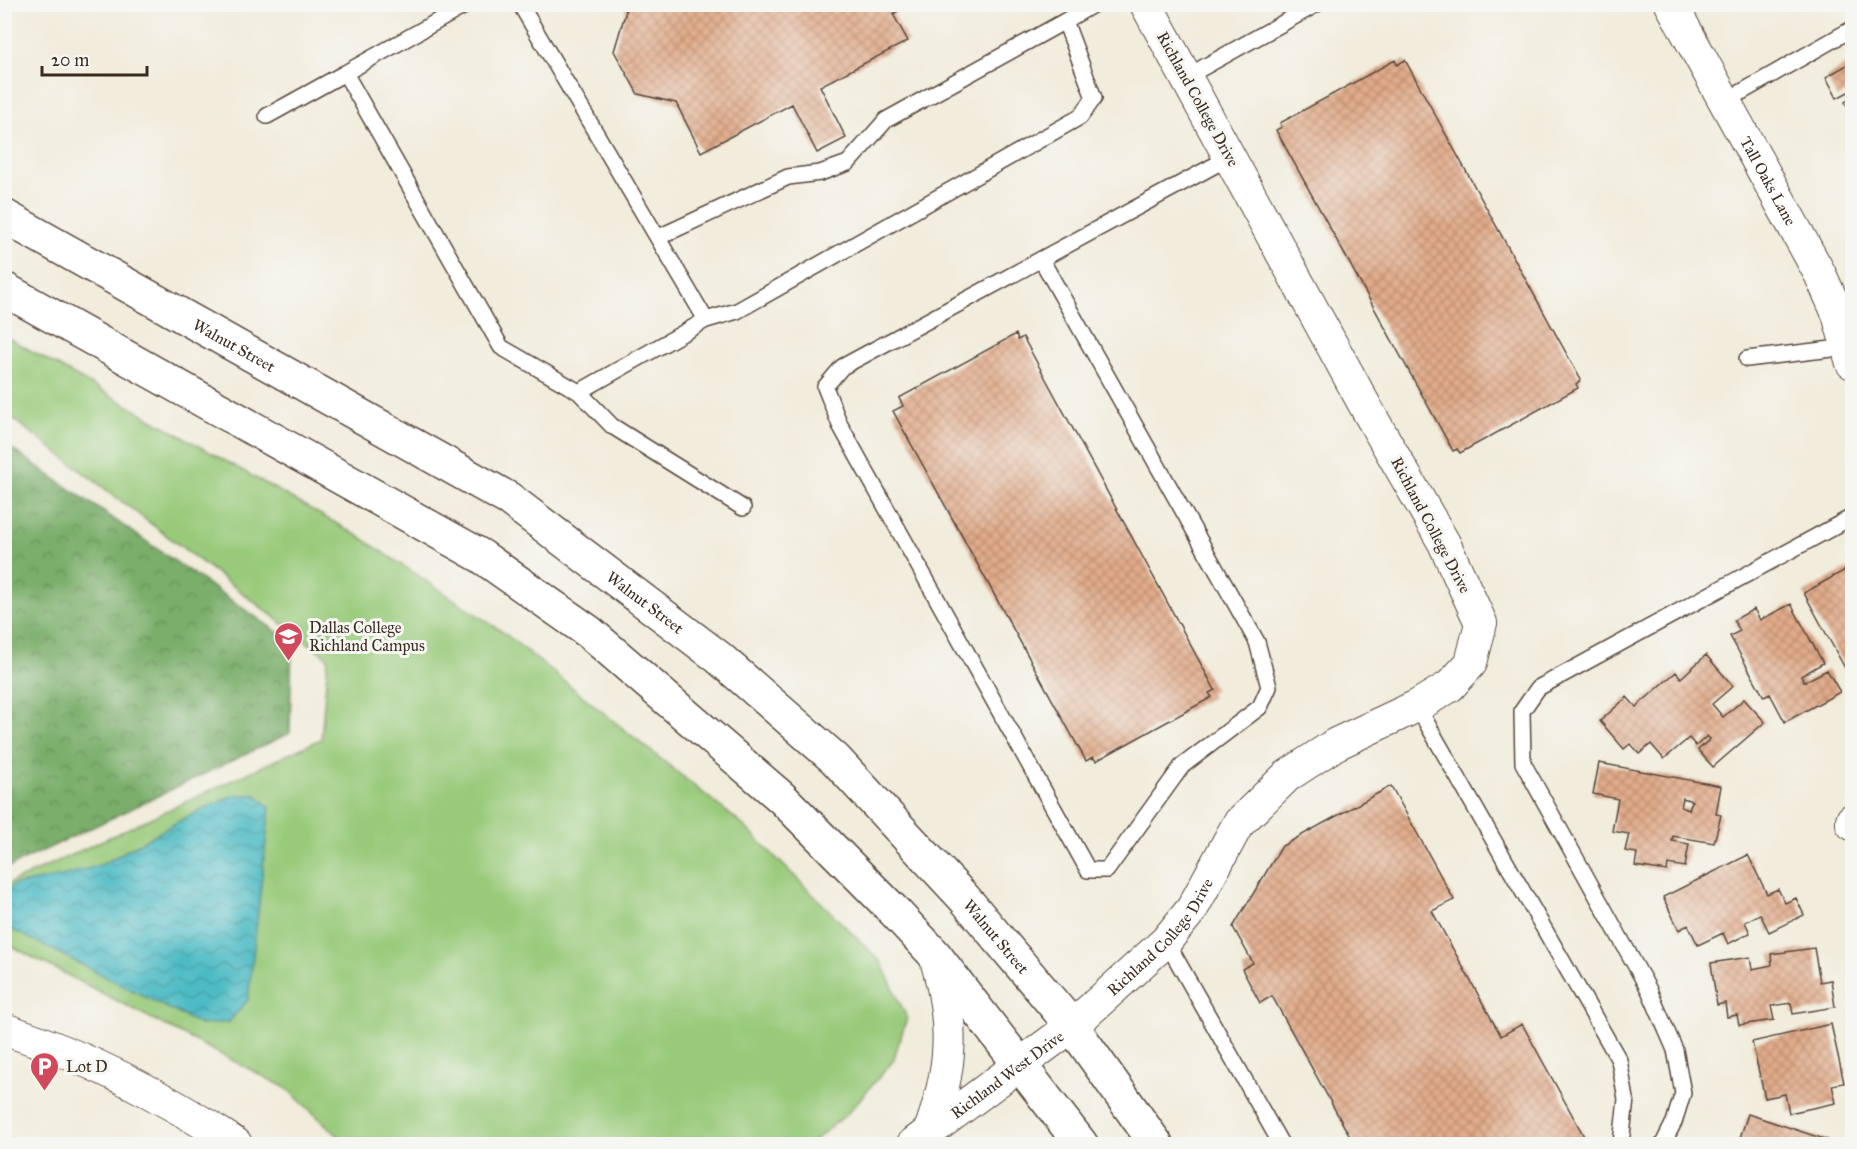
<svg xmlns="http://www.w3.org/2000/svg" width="1857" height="1149" viewBox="0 0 1857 1149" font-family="'IM FELL Great Primer',serif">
<defs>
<pattern id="forest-crowns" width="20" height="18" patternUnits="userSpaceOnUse" patternTransform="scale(1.5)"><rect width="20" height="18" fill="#7aae6a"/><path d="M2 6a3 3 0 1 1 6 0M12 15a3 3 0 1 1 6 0" fill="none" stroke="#658e57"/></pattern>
<pattern id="water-waves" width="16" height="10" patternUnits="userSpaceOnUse" patternTransform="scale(1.5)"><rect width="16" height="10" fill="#4dbbc4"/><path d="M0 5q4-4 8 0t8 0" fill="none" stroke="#41989f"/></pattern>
<pattern id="building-cross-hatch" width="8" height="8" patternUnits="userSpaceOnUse" patternTransform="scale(1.5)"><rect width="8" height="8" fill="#e2ac8b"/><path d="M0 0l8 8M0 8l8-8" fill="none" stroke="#b88c71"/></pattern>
</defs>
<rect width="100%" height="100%" fill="#f6f6f2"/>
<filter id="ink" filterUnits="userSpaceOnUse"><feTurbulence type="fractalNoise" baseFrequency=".0167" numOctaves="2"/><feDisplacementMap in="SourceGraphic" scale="12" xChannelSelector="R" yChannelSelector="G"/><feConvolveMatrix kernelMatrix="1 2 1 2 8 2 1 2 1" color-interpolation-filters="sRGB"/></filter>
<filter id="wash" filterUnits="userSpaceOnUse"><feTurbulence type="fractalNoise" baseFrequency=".008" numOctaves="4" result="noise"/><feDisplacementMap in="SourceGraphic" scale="24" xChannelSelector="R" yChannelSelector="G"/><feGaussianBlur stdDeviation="1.35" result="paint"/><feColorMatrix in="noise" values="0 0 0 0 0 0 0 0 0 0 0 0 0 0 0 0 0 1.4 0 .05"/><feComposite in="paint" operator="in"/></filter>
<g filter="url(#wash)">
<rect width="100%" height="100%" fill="#f1ecdb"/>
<!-- grass -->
<path fill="#99ca7a" stroke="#6a7a4c" stroke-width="1.5" d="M 5,336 L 360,537 L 503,632 L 743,825 L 881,962 L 907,1018 L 893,1061 L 847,1114 L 810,1144 L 347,1144 L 286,1088 L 5,943 L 4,886 L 321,739 L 328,658 L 5,413 Z"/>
<!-- forest -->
<path fill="url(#forest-crowns)" stroke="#5a6c44" stroke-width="1.5" d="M 5,444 L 292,642 L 290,733 L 5,869 Z"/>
<!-- water -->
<path fill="url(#water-waves)" stroke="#447271" stroke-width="1.5" d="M 234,795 L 256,795 L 270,807 L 248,1000 L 229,1022 L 201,1025 L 5,926 L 5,892 L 14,885 L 62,876 L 103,864 L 188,816 Z"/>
<g id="blocks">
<!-- building -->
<path fill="url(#building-cross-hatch)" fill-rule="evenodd" d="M 622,4 L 901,4 L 903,8 L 893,14 L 908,41 L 820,86 L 846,138 L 817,153 L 792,104 L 701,152 L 676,103 L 638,94 L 614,51 L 626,11 Z
M 1395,60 L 1397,65 L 1405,60 L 1581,380 L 1576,384 L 1578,388 L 1460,453 L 1457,449 L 1453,451 L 1276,130 L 1282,127 L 1280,123 Z
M 1852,62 L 1852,90 L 1837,98 L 1826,77 Z
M 1852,97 L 1852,116 L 1845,102 Z
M 1016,334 L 1018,340 L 1023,337 L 1215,690 L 1209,693 L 1212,697 L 1096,761 L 1093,757 L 1086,761 L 893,411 L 903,406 L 899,398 Z
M 1852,566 L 1852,681 L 1804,593 Z
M 1791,604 L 1823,663 L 1801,676 L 1804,682 L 1827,670 L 1840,692 L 1785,722 L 1770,694 L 1764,697 L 1730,636 L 1740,631 L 1734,620 L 1754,609 L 1760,620 Z
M 1706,655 L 1733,686 L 1712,704 L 1723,717 L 1744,699 L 1765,722 L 1713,767 L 1698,750 L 1710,739 L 1707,736 L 1696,746 L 1689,738 L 1664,759 L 1651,744 L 1639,754 L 1630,744 L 1624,749 L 1600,721 L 1627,697 L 1636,707 L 1676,672 L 1681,678 Z
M 1599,763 L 1721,786 L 1716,814 L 1721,815 L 1714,843 L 1673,836 L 1672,841 L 1689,844 L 1685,867 L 1668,864 L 1667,871 L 1635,866 L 1637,853 L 1625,851 L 1629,834 L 1612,831 L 1618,799 L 1593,794 ZM 1683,798 L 1692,801 L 1689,810 L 1681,807 Z
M 1391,786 L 1454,900 L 1432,911 L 1501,1036 L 1522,1024 L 1586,1140 L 1578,1144 L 1354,1144 L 1272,996 L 1260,1003 L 1242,969 L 1253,963 L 1233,927 L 1282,846 Z
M 1748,855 L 1767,894 L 1778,889 L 1785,903 L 1796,898 L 1804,915 L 1769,932 L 1760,914 L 1745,922 L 1750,933 L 1728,944 L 1723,933 L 1698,945 L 1688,925 L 1679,930 L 1663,897 Z
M 1814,948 L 1820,982 L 1831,980 L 1835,1007 L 1793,1014 L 1791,1003 L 1771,1006 L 1774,1020 L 1739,1025 L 1737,1015 L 1727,1017 L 1725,1003 L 1717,1005 L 1711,963 L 1750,957 L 1752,969 L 1772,965 L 1771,954 Z
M 1831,1024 L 1844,1083 L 1832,1085 L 1836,1103 L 1789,1113 L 1785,1094 L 1765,1098 L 1752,1042 Z
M 1748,1114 L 1830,1141 L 1829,1144 L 1738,1144 Z"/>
</g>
</g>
<g filter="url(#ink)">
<use href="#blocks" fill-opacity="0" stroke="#56473a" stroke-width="1.5"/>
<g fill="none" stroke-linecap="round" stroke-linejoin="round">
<defs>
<path id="service" d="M 468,4 L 345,73 L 501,347 L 579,392 L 706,320
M 520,4 L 706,320 L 737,311 L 1080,117 L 1094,98 L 1065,21 L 1094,4
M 1186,77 L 1317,4
M 1724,102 L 1852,29
M 267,116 L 345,73
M 659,237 L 788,177 L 820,173 L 848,163 L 886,120 L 1065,21
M 1041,259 L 1257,642 L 1269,687 L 1260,707 L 1182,766 L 1107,870 L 1088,870 L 840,425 L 825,387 L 842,367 L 1230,157
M 1747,359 L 1849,347
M 579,392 L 612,426 L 743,508
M 1417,706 L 1619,1060 L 1626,1099 L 1621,1144
M 1166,941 L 1281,1144
M 1663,1144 L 1674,1122 L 1683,1093 L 1675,1050 L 1649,990 L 1523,763 L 1522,711 L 1538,688 L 1852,517"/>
<g id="minor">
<path id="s1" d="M 1671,4 L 1820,274 L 1838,314 L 1852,363"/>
<path d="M 1852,820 L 1852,824"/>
<path d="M 4,1029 C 87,1057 164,1096 236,1144"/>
<path d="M 929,1133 C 953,1069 955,1021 935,956"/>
<path id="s2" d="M 913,1144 L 1072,1026 L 1166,941 L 1192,909 L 1238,824 L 1287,776 L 1336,744 L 1417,706 L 1450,686 L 1471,663 L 1481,623 L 1444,543 L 1369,413 L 1146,4"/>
</g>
<g id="secondary">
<path id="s3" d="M 4,216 L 509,499 L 718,657 L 835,759 L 965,899 L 1072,1026 L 1156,1144"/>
<path d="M 4,289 L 481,556 L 589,632 L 782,798 L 894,911 L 935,955 L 1081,1144"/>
</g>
</defs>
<!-- service casing -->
<use href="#service" stroke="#56473a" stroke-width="18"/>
<!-- minor casing -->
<use href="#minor" stroke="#56473a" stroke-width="34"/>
<!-- secondary casing -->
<use href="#secondary" stroke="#56473a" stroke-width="36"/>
<!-- service -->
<use href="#service" stroke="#fff" stroke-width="15"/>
<!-- minor -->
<use href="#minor" stroke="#fff" stroke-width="32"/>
<!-- secondary -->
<use href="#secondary" stroke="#fff" stroke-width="33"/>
</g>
</g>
<!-- icons -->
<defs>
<symbol id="university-pin" viewBox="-11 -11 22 30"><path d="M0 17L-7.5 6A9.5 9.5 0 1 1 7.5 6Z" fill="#d1495b" stroke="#f6f6f2"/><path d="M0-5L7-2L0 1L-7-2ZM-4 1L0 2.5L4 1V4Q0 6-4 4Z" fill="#fff"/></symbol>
<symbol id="parking-pin" viewBox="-11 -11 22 30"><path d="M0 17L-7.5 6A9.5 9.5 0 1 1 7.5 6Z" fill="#d1495b" stroke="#f6f6f2"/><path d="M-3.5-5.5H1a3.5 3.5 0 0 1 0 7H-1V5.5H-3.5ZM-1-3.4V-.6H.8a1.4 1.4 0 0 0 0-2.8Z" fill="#fff"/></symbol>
</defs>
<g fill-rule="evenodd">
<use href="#university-pin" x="272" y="620" width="33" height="45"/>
<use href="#parking-pin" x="28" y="1050" width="33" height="45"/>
</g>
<g text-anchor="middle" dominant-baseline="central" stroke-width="6" stroke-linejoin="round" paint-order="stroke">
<!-- street labels -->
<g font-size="16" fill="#3b2a1e" stroke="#f6f6f2">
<text transform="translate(1198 99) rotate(61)">Richland College Drive</text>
<text stroke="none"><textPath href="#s1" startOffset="202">Tall Oaks Lane</textPath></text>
<text stroke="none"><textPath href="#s3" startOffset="264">Walnut Street</textPath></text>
<text transform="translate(1431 525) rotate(62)">Richland College Drive</text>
<text stroke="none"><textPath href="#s3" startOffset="750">Walnut Street</textPath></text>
<text stroke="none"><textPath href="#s2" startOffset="324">Richland College Drive</textPath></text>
<text stroke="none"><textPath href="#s3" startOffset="1236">Walnut Street</textPath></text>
<text stroke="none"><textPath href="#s2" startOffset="117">Richland West Drive</textPath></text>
</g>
<!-- poi labels -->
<g font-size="16" fill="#3b2a1e" stroke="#f6f6f2" text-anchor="start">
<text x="309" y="627">Dallas College<tspan x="309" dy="18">Richland Campus</tspan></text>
<text x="66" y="1066">Lot D</text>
</g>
</g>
<!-- margin -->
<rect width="1857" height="1149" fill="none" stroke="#f6f6f2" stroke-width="24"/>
<!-- scale -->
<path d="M42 66v9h105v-9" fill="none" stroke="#3b2a1e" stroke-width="3"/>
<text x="51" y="66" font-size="18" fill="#3b2a1e" stroke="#f6f6f2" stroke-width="4.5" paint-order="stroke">20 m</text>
</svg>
